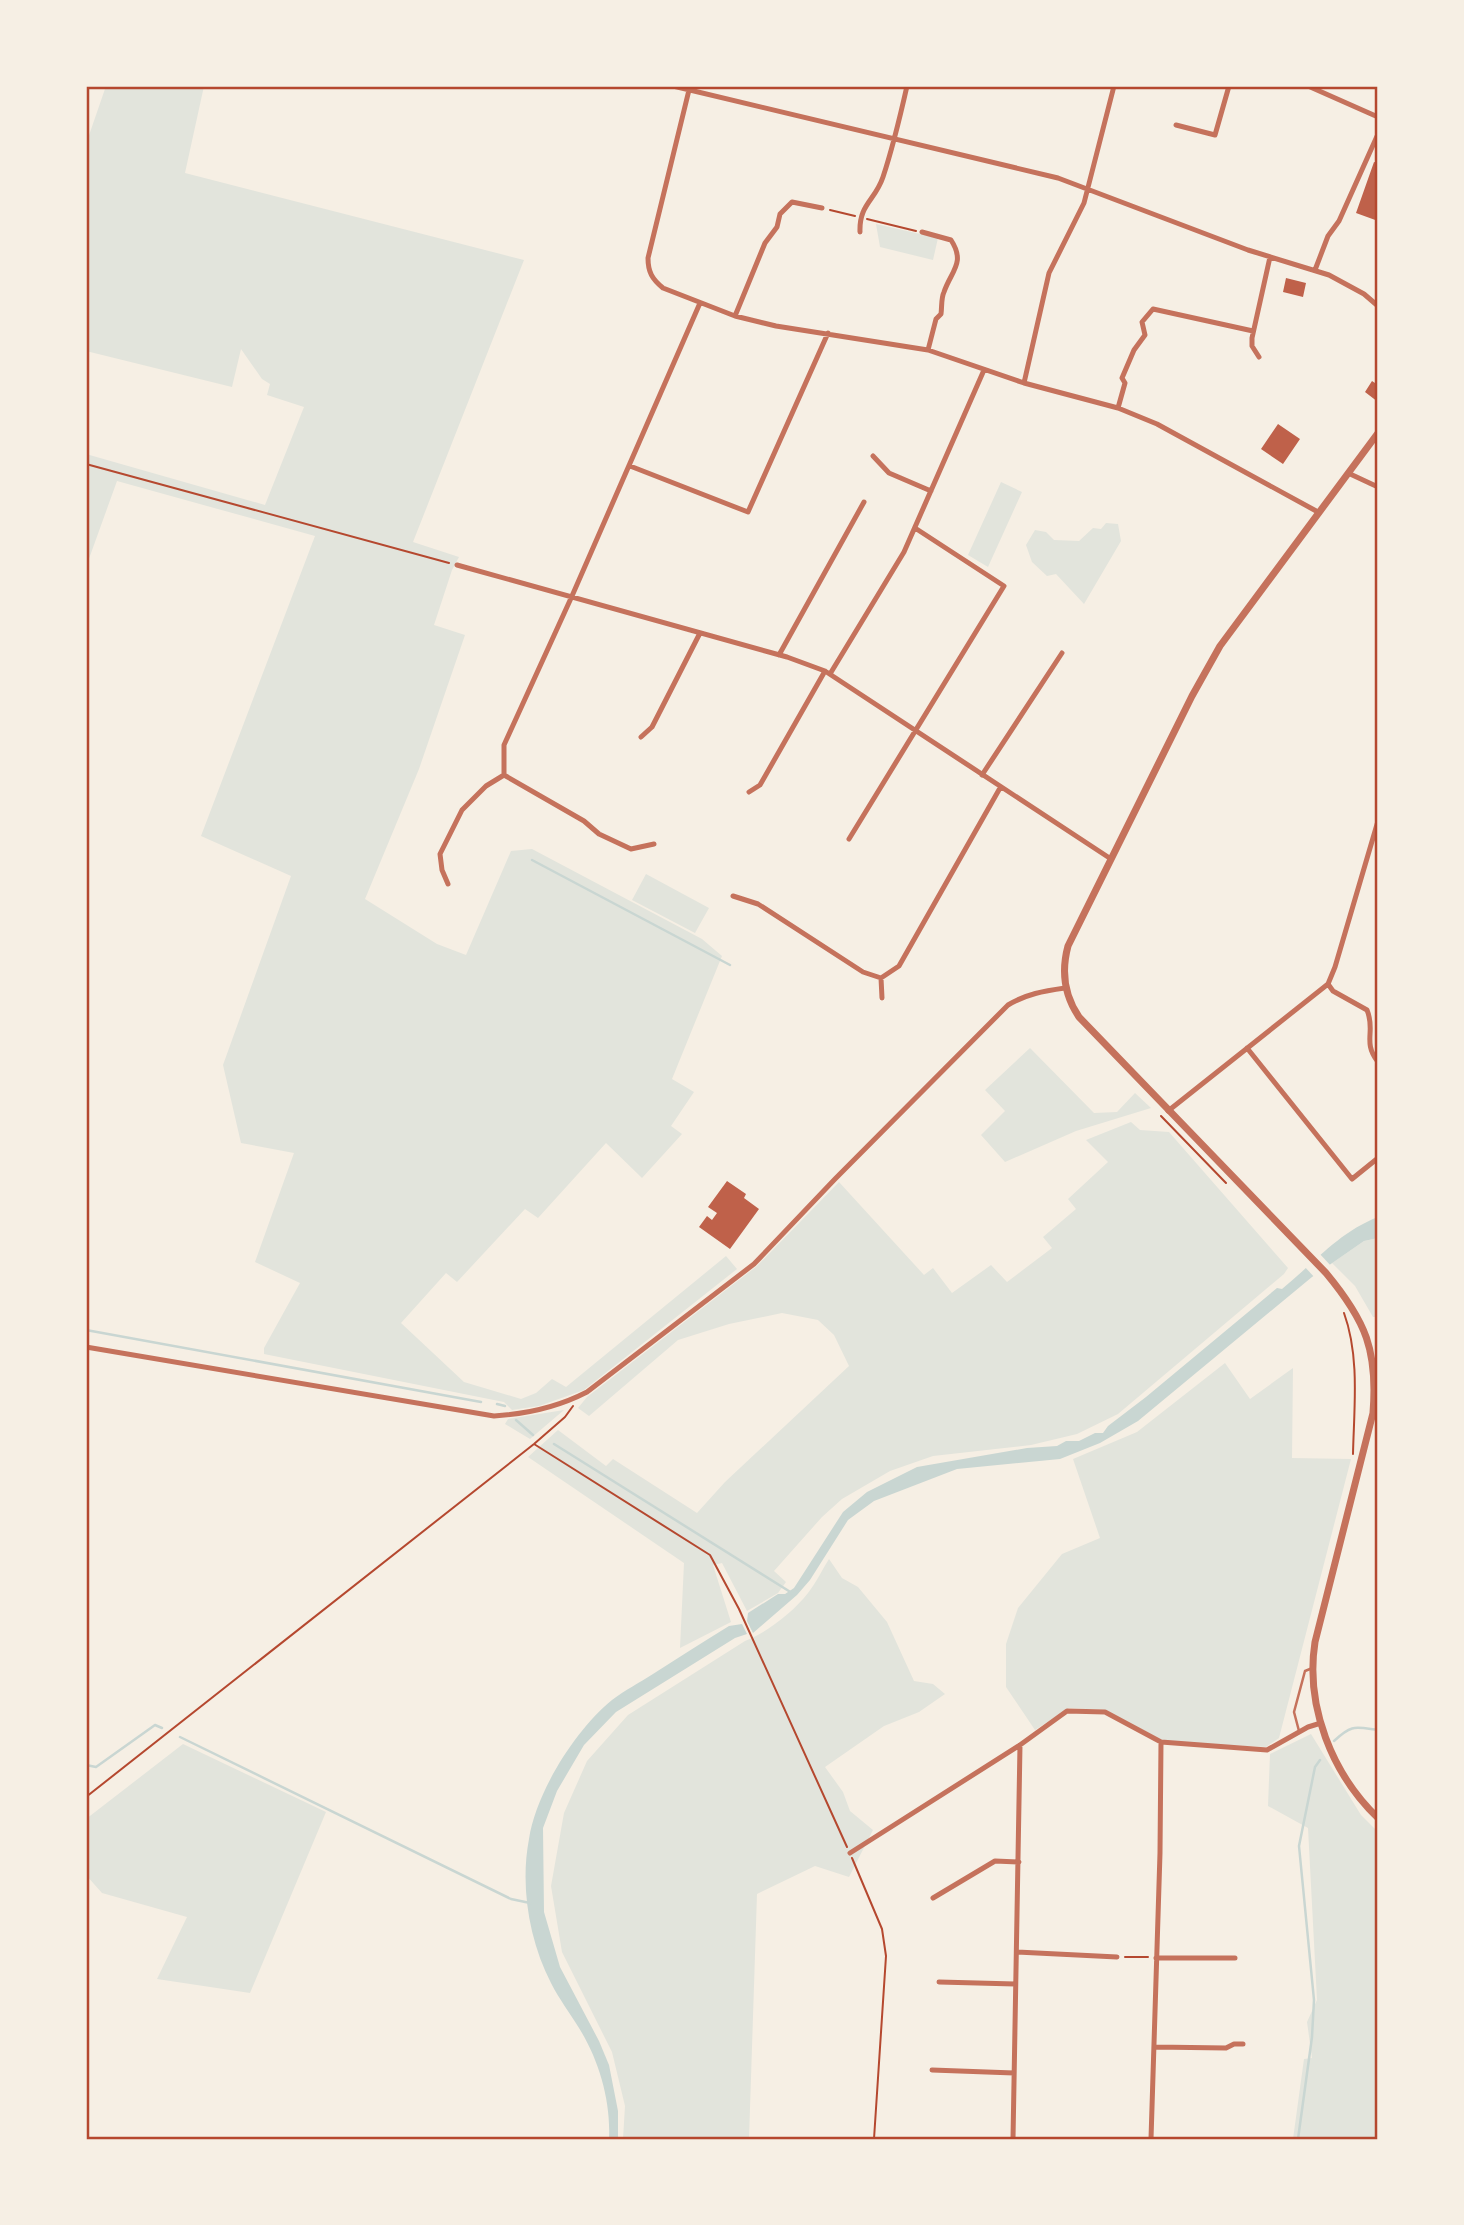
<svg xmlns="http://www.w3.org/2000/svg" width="1464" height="2225" viewBox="0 0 1464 2225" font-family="'DM Sans',sans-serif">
<rect width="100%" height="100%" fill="#f6efe4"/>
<!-- green -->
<path fill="#e2e4dc" d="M 106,86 L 204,86 L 185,173 L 524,260 L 413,542 L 459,557 L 452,570 L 434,625 L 465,635 L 419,769 L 365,899 L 437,944 L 466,955 L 511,851 L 532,849 L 702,939 L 722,956 L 672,1079 L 694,1092 L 671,1126 L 682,1134 L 642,1178 L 606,1143 L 538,1218 L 525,1209 L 457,1282 L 446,1273 L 401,1323 L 464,1382 L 521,1399 L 536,1393 L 552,1379 L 566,1387 L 726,1256 L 737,1269 L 584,1390 L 539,1406 L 512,1410 L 504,1402 L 264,1354 L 264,1348 L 300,1283 L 255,1262 L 294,1153 L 241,1143 L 223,1065 L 291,876 L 201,836 L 315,536 L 117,481 L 86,567 L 86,454 L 265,505 L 304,407 L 267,395 L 270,384 L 262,379 L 241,349 L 232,387 L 86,351 L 86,144 Z
M 876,224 L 938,238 L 933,260 L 880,247 Z
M 1001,482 L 1022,492 L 988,567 L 968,555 Z
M 1106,523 L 1118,524 L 1121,541 L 1084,604 L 1056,574 L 1047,576 L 1032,562 L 1026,545 L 1035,530 L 1046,532 L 1054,540 L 1079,541 L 1093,528 L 1101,529 Z
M 646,874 L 709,908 L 695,933 L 632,900 Z
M 1030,1048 L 1094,1113 L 1117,1112 L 1135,1093 L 1151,1108 L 1076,1131 L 1005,1162 L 981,1135 L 1005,1111 L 985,1090 Z
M 1131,1122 L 1140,1130 L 1169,1132 L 1288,1268 L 1284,1274 L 1118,1414 L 1077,1434 L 1031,1445 L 933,1456 L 890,1471 L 842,1499 L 822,1517 L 774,1571 L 786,1582 L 778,1593 L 747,1611 L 722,1563 L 713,1565 L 731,1622 L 680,1648 L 684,1563 L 528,1457 L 558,1430 L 606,1466 L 613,1459 L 697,1513 L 725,1482 L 849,1366 L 834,1335 L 818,1320 L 782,1313 L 729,1324 L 678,1340 L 589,1416 L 578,1408 L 587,1397 L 757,1266 L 839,1182 L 924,1275 L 933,1268 L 952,1293 L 991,1265 L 1007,1282 L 1052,1248 L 1043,1237 L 1076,1209 L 1068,1199 L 1108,1162 L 1086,1140 Z
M 1378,1238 L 1378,1317 L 1373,1317 L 1355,1286 L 1332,1263 L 1364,1241 Z
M 1225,1363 L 1250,1399 L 1293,1368 L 1292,1458 L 1351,1459 L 1279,1738 L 1266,1747 L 1166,1742 L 1105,1710 L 1069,1708 L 1035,1730 L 1006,1687 L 1006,1644 L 1018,1608 L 1062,1554 L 1100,1538 L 1073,1459 L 1137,1432 Z
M 564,1410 L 530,1439 L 505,1424 L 508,1419 Z
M 829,1559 L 842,1578 L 858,1587 L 887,1622 L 914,1681 L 933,1684 L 945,1694 L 919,1712 L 884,1726 L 825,1767 L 843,1792 L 850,1811 L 873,1830 L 849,1877 L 815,1866 L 757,1894 L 749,2139 L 623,2139 L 625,2106 L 612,2052 L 562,1952 L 551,1886 L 564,1813 L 587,1761 L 628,1715 L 745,1641 C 768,1632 793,1612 808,1593 C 816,1583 822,1570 829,1559 Z
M 1311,1734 L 1361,1815 L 1378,1832 L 1378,2139 L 1293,2139 L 1304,2059 L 1312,2058 L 1307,2022 L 1317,2000 L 1308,1828 L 1268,1806 L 1270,1754 Z
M 183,1744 L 326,1812 L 250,1993 L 157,1979 L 187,1917 L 102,1893 L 86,1875 L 86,1819 Z"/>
<!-- water -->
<path fill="#c9d6d2" d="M 1378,1217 L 1378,1238 L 1364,1241 L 1312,1277 L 1138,1421 L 1100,1443 L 1060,1459 L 957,1469 L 874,1501 L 848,1520 L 810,1580 L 797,1595 L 753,1633 L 747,1621 L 748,1613 L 778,1594 L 785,1594 L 794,1588 L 843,1512 L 867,1492 L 917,1467 L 1027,1448 L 1057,1446 L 1066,1441 L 1079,1441 L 1095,1433 L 1103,1433 L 1108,1426 L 1146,1397 L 1277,1288 L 1282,1289 C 1314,1263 1339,1232 1378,1217 Z
M 742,1624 L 747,1634 L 735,1638 L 616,1712 L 584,1745 L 557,1791 L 543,1828 L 544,1912 L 560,1967 L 599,2041 L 609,2065 L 618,2111 L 618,2139 L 609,2139 C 611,2101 599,2060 579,2028 C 570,2013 559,1999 551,1983 C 529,1940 520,1886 529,1839 C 536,1792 576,1729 612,1700 C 625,1690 639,1683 653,1674 C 678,1658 703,1642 729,1626 Z"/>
<!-- pier -->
<path fill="#f6efe4" d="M 1318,1252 L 1332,1267 L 1316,1279 L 1304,1266 Z"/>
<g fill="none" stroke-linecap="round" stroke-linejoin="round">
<!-- stream -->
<path stroke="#c9d6d2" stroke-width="2.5" d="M 532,860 L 730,965
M 86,1330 L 481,1402
M 497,1404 L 505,1406
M 516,1420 L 533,1435
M 554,1444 L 792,1593
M 180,1737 L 511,1899 L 530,1903
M 1334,1741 C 1352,1724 1355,1727 1378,1730
M 86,1765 L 96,1767 L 155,1725 L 162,1728
M 1298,2139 L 1312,2037 L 1314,2000 L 1299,1846 L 1315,1767 L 1320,1760"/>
</g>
<!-- building -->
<path fill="#bf614a" d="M 1374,162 L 1378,163 L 1378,221 L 1356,213 Z
M 1286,278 L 1306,283 L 1303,297 L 1283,292 Z
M 1372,381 L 1378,385 L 1378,402 L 1365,392 Z
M 1278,424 L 1300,439 L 1283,464 L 1261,449 Z
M 727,1181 L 746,1194 L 744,1198 L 759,1209 L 730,1249 L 699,1227 L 707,1216 L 712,1220 L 717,1213 L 708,1207 Z"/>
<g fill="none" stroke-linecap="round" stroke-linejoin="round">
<!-- path -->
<path stroke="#b5482f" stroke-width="2" d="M 830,210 L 855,216
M 867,219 L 916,231
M 86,464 L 449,563
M 1161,1116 L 1226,1183
M 1344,1313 C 1360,1357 1354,1408 1353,1454
M 534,1444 L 710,1555 L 739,1609 L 847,1847
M 86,1797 L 534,1444 L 565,1417 L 573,1406
M 852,1858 L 882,1929 L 886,1956 L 874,2139
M 1125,1957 L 1148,1957"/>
<!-- service -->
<path stroke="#c5725c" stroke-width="2.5" d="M 1299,1731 L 1294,1712 L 1305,1671 L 1310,1669"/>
<!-- minor -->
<path stroke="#c5725c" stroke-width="5" d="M 673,86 L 1058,178 L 1248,250 L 1329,275 L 1364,294 L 1378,306
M 1308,86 L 1378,117
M 689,90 L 648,258 C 648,272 652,279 663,288 L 735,316 L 776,326 L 928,350 L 1024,383 L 1118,408 L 1157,424 L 1318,512
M 1176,125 L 1215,135 L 1229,86
M 860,232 C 859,204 875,201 883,177 C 893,147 900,117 907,86
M 922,232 L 951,240 C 966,263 951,271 944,292 C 941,298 942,307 941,314 L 936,319 L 928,350
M 1315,270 L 1328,236 L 1339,221 L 1378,134
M 735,316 L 765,243 L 777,227 L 780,214 L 792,202 L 822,208
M 1259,357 L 1252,346 L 1252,338 L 1270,257
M 1024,383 L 1049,273 L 1084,203 L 1114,86
M 1118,408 L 1125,383 L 1122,378 L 1134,350 L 1145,335 L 1142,322 L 1153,309 L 1253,331
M 873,456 L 889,473 L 931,491
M 630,466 L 748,512 L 828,333
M 1348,473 L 1378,487
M 457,565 L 787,657 L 825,671 L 1111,859
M 779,655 L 864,502
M 830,674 L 904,552 L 984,370
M 641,737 L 652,727 L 700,633
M 982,775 L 1062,653
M 749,792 L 760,785 L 825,671
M 849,839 L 1004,586 L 915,528
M 654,844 L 631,849 L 599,834 L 584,821 L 504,775 L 504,745 L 572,596 L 700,303
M 448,884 L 442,870 L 440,854 L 462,810 L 486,786 L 504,775
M 733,896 L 758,904 L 863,972 L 881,978 L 899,966 L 1000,788
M 881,978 L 882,998
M 1328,984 L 1333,991 L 1367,1010 C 1376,1031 1362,1042 1378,1062
M 1247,1048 L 1352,1179 L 1378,1158
M 1168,1111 L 1328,984 L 1335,967 L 1378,821
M 86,1347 L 494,1416 C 527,1414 558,1407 587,1392 L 754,1264 L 835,1179 L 1008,1005 C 1026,994 1044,991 1065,988
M 850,1853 L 1020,1745 L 1067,1711 L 1105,1712 L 1161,1742 L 1267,1750 L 1308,1727 L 1321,1723
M 933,1898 L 995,1861 L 1019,1862
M 1017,1952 L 1117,1957
M 1156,1958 L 1235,1958
M 939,1982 L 1015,1984
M 1155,2047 L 1226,2048 L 1234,2044 L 1243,2044
M 932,2070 L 1014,2073
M 1013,2139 L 1020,1745
M 1151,2139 L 1160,1853 L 1161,1742"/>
<!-- tertiary -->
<path stroke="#c5725c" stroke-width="7" d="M 1378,433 L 1220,646 L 1192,696 L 1068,946 C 1061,972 1064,995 1079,1017 L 1326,1273 C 1366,1321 1378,1351 1373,1413 L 1315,1642 C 1305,1706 1332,1774 1378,1818"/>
</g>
<!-- border -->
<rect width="1464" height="2225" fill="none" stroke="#f6efe4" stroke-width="175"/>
<rect x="88" y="88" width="1288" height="2050" fill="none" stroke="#b5482f" stroke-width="2.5"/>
</svg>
